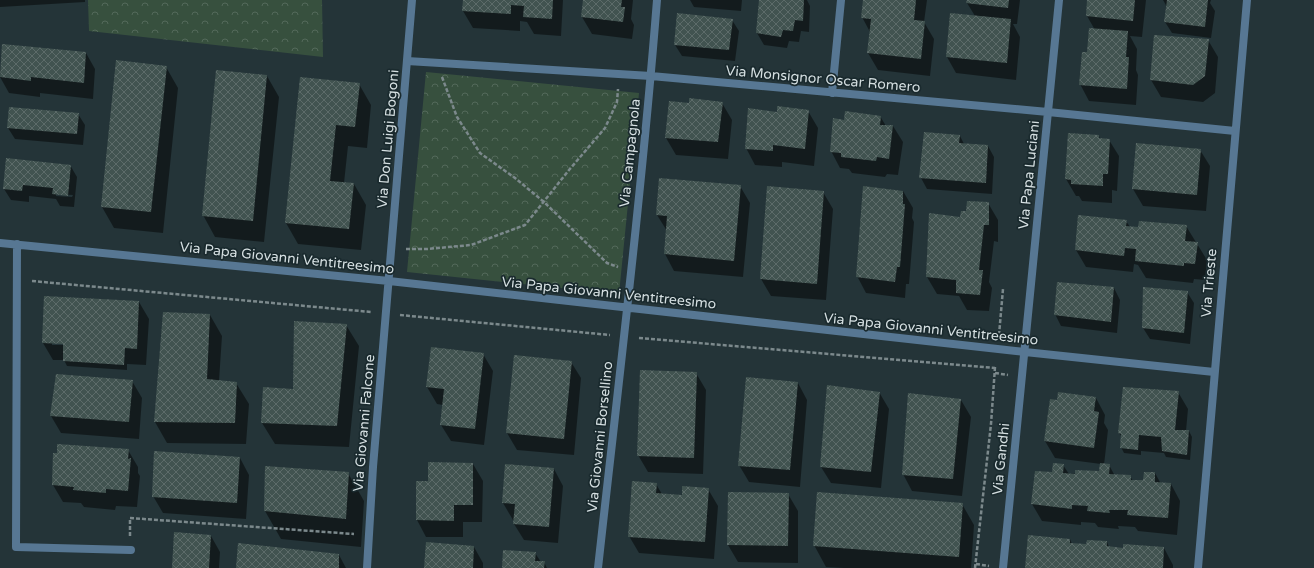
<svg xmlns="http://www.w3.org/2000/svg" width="1314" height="568" viewBox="0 0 1314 568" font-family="'Varela Round',sans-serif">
<defs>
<pattern id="park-crowns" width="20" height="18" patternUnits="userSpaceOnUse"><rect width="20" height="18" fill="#37503e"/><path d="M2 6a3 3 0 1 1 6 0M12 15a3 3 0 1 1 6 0" fill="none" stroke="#53695a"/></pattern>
<pattern id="building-cross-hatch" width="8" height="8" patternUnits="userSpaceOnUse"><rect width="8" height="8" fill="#415350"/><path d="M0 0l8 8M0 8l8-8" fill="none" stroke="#5c6b69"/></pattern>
</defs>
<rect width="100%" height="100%" fill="#243438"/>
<!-- park -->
<path fill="url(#park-crowns)" d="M 88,0 L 322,0 L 323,57 L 89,31 Z
M 426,72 L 639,93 L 619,294 L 407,272 Z"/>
<!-- shadow -->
<path fill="#0007" fill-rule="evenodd" d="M 0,0 L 85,0 L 85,2 L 0,7 Z
M 464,0 L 563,0 L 561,36 L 534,34 L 527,22 L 520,21 L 520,31 L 473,28 L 463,11 Z
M 584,0 L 633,0 L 631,19 L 634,25 L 632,39 L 592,34 L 582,17 Z
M 690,0 L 742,0 L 741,11 L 694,7 Z
M 760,0 L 807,0 L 810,6 L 809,32 L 801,31 L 799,42 L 789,41 L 787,48 L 764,45 L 757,33 Z
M 864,0 L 927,0 L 924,22 L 934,39 L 930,76 L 878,70 L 868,53 L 870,32 L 862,17 Z
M 968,0 L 1020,0 L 1017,24 L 1013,24 L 1020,37 L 1016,80 L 956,73 L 947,57 L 975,16 L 967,3 Z
M 1088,0 L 1146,0 L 1142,37 L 1130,36 L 1137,49 L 1136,70 L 1138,75 L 1136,105 L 1089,101 L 1080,84 L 1095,30 L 1087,16 Z
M 1163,0 L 1211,0 L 1210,3 L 1215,11 L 1211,38 L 1172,33 L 1165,22 L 1167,7 Z
M 732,20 L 739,31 L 735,61 L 682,56 L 675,45 Z
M 1208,40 L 1218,57 L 1215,93 L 1203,102 L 1161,97 L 1151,80 Z
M 3,45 L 86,53 L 95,69 L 93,99 L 40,93 L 40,97 L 9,93 L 0,77 Z
M 166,67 L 178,88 L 163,233 L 114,228 L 102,207 Z
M 267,76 L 279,97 L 264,242 L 215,237 L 203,215 Z
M 301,78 L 359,84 L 371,105 L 367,148 L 348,146 L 344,183 L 354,184 L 366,205 L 361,250 L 298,244 L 286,223 Z
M 722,103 L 732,120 L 728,159 L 676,155 L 666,138 L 689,104 Z
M 808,111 L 818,128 L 814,166 L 782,162 L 782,167 L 755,165 L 746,148 Z
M 78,114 L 85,125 L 83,145 L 15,139 L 8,128 Z
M 880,116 L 886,126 L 893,126 L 903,142 L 898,175 L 887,174 L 885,177 L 852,173 L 849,169 L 840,168 L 831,151 L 845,121 Z
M 960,136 L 964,144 L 988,146 L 994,157 L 992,194 L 927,189 L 921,178 Z
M 1099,136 L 1100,139 L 1109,140 L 1119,156 L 1117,191 L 1112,190 L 1112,203 L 1082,201 L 1079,196 L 1076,196 L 1066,179 Z
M 1200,150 L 1210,166 L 1206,211 L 1143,206 L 1133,189 Z
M 70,165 L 77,177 L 74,207 L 60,206 L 56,199 L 29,196 L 29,202 L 11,200 L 4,189 ZM 56,194 L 73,195 L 72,197 L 56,196 Z
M 740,186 L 750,203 L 743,277 L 674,271 L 665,254 L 667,231 L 657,215 Z
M 903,191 L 913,208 L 912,218 L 914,222 L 909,284 L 906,284 L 905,298 L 866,293 L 857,276 Z
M 823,192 L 833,209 L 826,300 L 771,296 L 761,279 Z
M 988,203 L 998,220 L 998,242 L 994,241 L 989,282 L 992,288 L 989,311 L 967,310 L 959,296 L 937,294 L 927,277 L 961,218 L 967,212 Z
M 1079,216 L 1126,221 L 1130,227 L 1139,228 L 1186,226 L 1207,260 L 1205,280 L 1194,279 L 1193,283 L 1146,278 L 1138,265 L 1134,264 L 1133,272 L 1086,267 L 1076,250 Z
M 1114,288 L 1120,300 L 1117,333 L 1061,326 L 1055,314 Z
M 1187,292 L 1194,303 L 1190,344 L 1150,339 L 1143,328 Z
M 139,302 L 149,319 L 146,365 L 127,364 L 127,370 L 67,366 L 64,360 L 53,360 L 43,343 ZM 52,343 L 64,343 L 64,345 L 52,345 Z
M 210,315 L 222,336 L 219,381 L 236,383 L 249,404 L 246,444 L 167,443 L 155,422 Z
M 346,325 L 359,346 L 349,447 L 275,444 L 262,423 L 294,390 Z
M 483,354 L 493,371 L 484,445 L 451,441 L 441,425 L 443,405 L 437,404 L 427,387 Z
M 571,362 L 581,378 L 574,455 L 517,450 L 507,433 Z
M 696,373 L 706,390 L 703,474 L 648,472 L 638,455 Z
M 57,375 L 132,381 L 142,398 L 139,439 L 61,433 L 51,416 Z
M 798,383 L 807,400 L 800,487 L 749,482 L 739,465 Z
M 879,392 L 889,409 L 881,488 L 831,483 L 821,467 Z
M 1178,392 L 1188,409 L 1186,431 L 1189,431 L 1192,437 L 1190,460 L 1166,457 L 1164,453 L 1141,451 L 1141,455 L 1124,453 L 1121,447 L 1122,437 L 1119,433 Z
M 1096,398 L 1105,415 L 1104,423 L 1108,430 L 1104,465 L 1109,465 L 1115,476 L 1130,476 L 1133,481 L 1144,481 L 1155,473 L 1161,484 L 1171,484 L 1180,501 L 1177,535 L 1138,531 L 1135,527 L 1118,526 L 1119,529 L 1098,527 L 1095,523 L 1081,522 L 1081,525 L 1042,521 L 1032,504 L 1036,472 L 1053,473 L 1063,465 L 1069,474 L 1099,472 L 1101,464 L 1055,458 L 1045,441 L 1051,400 L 1058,401 Z
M 961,400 L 971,417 L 962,496 L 912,491 L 903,474 Z
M 128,450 L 138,467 L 138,473 L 140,476 L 137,507 L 116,506 L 115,510 L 84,507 L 81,503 L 63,502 L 53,485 Z
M 240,458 L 249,475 L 246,519 L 163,513 L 153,496 Z
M 473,464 L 483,481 L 482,522 L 463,522 L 463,537 L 426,537 L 417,520 L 429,482 Z
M 266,467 L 348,473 L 364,501 L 361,547 L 281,539 L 265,511 Z
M 554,469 L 563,486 L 558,543 L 524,540 L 514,524 L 515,520 L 513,520 L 503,503 Z
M 656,484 L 662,494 L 682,496 L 708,489 L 718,506 L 714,559 L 639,553 L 629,536 Z
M 729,493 L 788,494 L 798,511 L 798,563 L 738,562 L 728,545 Z
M 962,504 L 974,525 L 971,568 L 844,568 L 826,567 L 814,545 Z
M 211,536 L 220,552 L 219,568 L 173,568 Z
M 1070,539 L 1072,544 L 1087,545 L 1107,542 L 1109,547 L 1124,549 L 1164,548 L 1173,565 L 1173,568 L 1026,568 Z
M 474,547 L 483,563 L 483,568 L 425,568 Z
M 535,553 L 541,562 L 544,562 L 547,568 L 503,568 Z
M 339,555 L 346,568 L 237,568 Z"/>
<!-- building -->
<path fill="url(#building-cross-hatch)" d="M 463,0 L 553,0 L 552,19 L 523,17 L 524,6 L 511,5 L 511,14 L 462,11 Z
M 583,0 L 622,0 L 621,7 L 625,7 L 623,22 L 581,17 Z
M 759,0 L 804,0 L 803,21 L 795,20 L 793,31 L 783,30 L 781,37 L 756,33 Z
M 863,0 L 916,0 L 914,20 L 925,21 L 921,59 L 867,53 L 871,19 L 861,18 Z
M 967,0 L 1009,0 L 1008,8 L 966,3 Z
M 1087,0 L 1135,0 L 1133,21 L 1086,16 Z
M 1167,0 L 1208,0 L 1205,27 L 1164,22 Z
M 677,13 L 733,19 L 729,50 L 674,45 Z
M 950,13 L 1011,19 L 1007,63 L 946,57 Z
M 1089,28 L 1128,31 L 1126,57 L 1129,57 L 1127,89 L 1079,85 L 1082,52 L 1087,52 Z
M 1154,35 L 1209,39 L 1205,76 L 1193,85 L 1150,80 Z
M 2,44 L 86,52 L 84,83 L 31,77 L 31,81 L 0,77 Z
M 116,60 L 167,66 L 151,212 L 101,207 Z
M 216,70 L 267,75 L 253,221 L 202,216 Z
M 300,77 L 360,83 L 355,127 L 336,125 L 330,181 L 354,183 L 349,229 L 285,223 Z
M 689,98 L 723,102 L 718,142 L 665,138 L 669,101 L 689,103 Z
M 777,106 L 809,110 L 805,149 L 773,145 L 773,151 L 745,149 L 748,108 L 777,112 Z
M 9,107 L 79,113 L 77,134 L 7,128 Z
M 845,111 L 881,116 L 880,125 L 893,125 L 889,159 L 877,157 L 876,161 L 841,157 L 841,153 L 830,152 L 833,118 L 844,120 Z
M 924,132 L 960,135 L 959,143 L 988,145 L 986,183 L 919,178 Z
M 1068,133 L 1099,135 L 1099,138 L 1110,139 L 1108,174 L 1103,174 L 1103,186 L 1071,184 L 1071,180 L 1065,179 Z
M 1136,143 L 1201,149 L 1197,195 L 1132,189 Z
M 6,158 L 71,165 L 68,196 L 52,194 L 53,188 L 23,185 L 22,191 L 3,189 Z
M 659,178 L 741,185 L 734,261 L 664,254 L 667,216 L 656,215 Z
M 767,186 L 824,191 L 817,284 L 760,279 Z
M 863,186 L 903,191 L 903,204 L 905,204 L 900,267 L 897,267 L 895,282 L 856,277 Z
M 967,201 L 989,202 L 989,225 L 984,225 L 979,270 L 983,270 L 980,295 L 956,293 L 956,280 L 926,277 L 929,213 L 960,217 L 961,211 L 966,211 Z
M 1078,215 L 1127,220 L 1126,226 L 1138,227 L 1139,221 L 1187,225 L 1185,241 L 1198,242 L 1195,264 L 1184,263 L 1184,266 L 1135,261 L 1136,249 L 1125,248 L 1124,256 L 1075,250 Z
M 1057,282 L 1114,287 L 1111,322 L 1054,315 Z
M 1143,287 L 1188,291 L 1184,333 L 1142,328 Z
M 44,296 L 139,301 L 137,349 L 125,348 L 124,365 L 63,361 L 63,344 L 42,343 Z
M 163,312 L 210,314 L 207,379 L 237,382 L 235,423 L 154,422 Z
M 294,321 L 347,324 L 337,426 L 261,423 L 263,387 L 293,389 Z
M 431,347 L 484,353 L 475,429 L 440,425 L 444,389 L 426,387 Z
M 514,355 L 572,361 L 564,439 L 506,433 Z
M 640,370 L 697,372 L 694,458 L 637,456 Z
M 56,374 L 133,380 L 129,422 L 50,416 Z
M 746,377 L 798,382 L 790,470 L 738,466 Z
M 827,385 L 880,392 L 871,472 L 820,467 Z
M 1123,387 L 1179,391 L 1175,430 L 1189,430 L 1187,455 L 1162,451 L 1161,437 L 1139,435 L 1138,450 L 1120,448 L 1121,434 L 1118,433 Z
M 1058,392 L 1096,397 L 1094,411 L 1099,412 L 1094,448 L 1044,441 L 1050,399 L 1057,400 Z
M 908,393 L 961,399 L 953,479 L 902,475 Z
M 57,444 L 129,449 L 128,459 L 131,458 L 128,491 L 106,489 L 106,493 L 73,490 L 74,487 L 52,485 L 53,453 L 57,453 Z
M 154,451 L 240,457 L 237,503 L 152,497 Z
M 428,462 L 473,463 L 473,505 L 454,505 L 454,521 L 416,520 L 416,481 L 428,481 Z
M 1053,463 L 1064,464 L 1063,473 L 1075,474 L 1075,470 L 1099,471 L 1100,463 L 1110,464 L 1109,474 L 1131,475 L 1131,480 L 1143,480 L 1144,472 L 1155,472 L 1155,482 L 1171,483 L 1168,518 L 1127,515 L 1128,510 L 1109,510 L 1110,513 L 1087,511 L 1088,506 L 1072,505 L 1072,509 L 1031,504 L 1035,471 L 1052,472 Z
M 505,464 L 554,468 L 549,527 L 513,524 L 515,504 L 502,503 Z
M 265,466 L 349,472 L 346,519 L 264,511 Z
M 632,481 L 657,483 L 656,493 L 682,495 L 682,486 L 709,488 L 705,542 L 628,537 Z
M 728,492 L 789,493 L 788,546 L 727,545 Z
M 817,492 L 963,503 L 959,557 L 813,546 Z
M 174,532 L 211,535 L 209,568 L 172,568 Z
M 1028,535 L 1070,539 L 1070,543 L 1086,544 L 1087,540 L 1107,541 L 1107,546 L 1123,548 L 1123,544 L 1164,547 L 1163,568 L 1025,568 Z
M 426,542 L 474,546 L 473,568 L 424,568 Z
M 238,543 L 339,554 L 339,568 L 236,568 Z
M 503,550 L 536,552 L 535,561 L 545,561 L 544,568 L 502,568 Z"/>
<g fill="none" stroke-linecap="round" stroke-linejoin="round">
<!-- path -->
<path stroke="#7c898c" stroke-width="2.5" stroke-dasharray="4 2" stroke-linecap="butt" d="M 442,77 L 457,117 L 480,153 L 515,178 L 544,202 L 607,263 L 618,267
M 406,249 L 427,249 L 471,245 L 525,225 L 569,170 L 605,128 L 617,102 L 618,89
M 32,281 L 371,312
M 400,315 L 610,335
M 999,335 L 1003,289
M 639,338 L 995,368
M 995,373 L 1008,375
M 130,536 L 130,518 L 354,534
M 976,564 L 989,566
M 975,568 L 991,424 L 995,367"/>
<!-- minor -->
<path stroke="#577793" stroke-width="8" d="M 407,61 L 651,76 L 1048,112 L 1235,131
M 832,93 L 841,0
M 0,243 L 389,281 L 1025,352 L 1214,372
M 17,244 L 16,547 L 131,550
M 367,568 L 373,467 L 412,0
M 598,568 C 619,379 642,190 657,0
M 1003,568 L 1059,0
M 1198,568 L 1247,0"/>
</g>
<g text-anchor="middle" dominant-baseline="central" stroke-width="3.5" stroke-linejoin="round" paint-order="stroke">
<!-- street labels -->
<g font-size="14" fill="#d5dfe1" stroke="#1a2a2e">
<text transform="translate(823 79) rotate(5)">Via Monsignor Oscar Romero</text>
<text transform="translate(388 139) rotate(-85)">Via Don Luigi Bogoni</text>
<text transform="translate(630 153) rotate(-84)">Via Campagnola</text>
<text transform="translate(1029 175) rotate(-84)">Via Papa Luciani</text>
<text transform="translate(287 258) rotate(6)">Via Papa Giovanni Ventitreesimo</text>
<text transform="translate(1209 283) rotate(-85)">Via Trieste</text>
<text transform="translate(609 293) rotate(6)">Via Papa Giovanni Ventitreesimo</text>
<text transform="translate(931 329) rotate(6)">Via Papa Giovanni Ventitreesimo</text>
<text transform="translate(364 423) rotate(-85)">Via Giovanni Falcone</text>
<text transform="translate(600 437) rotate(-84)">Via Giovanni Borsellino</text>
<text transform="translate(1001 459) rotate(-84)">Via Gandhi</text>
</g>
</g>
</svg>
